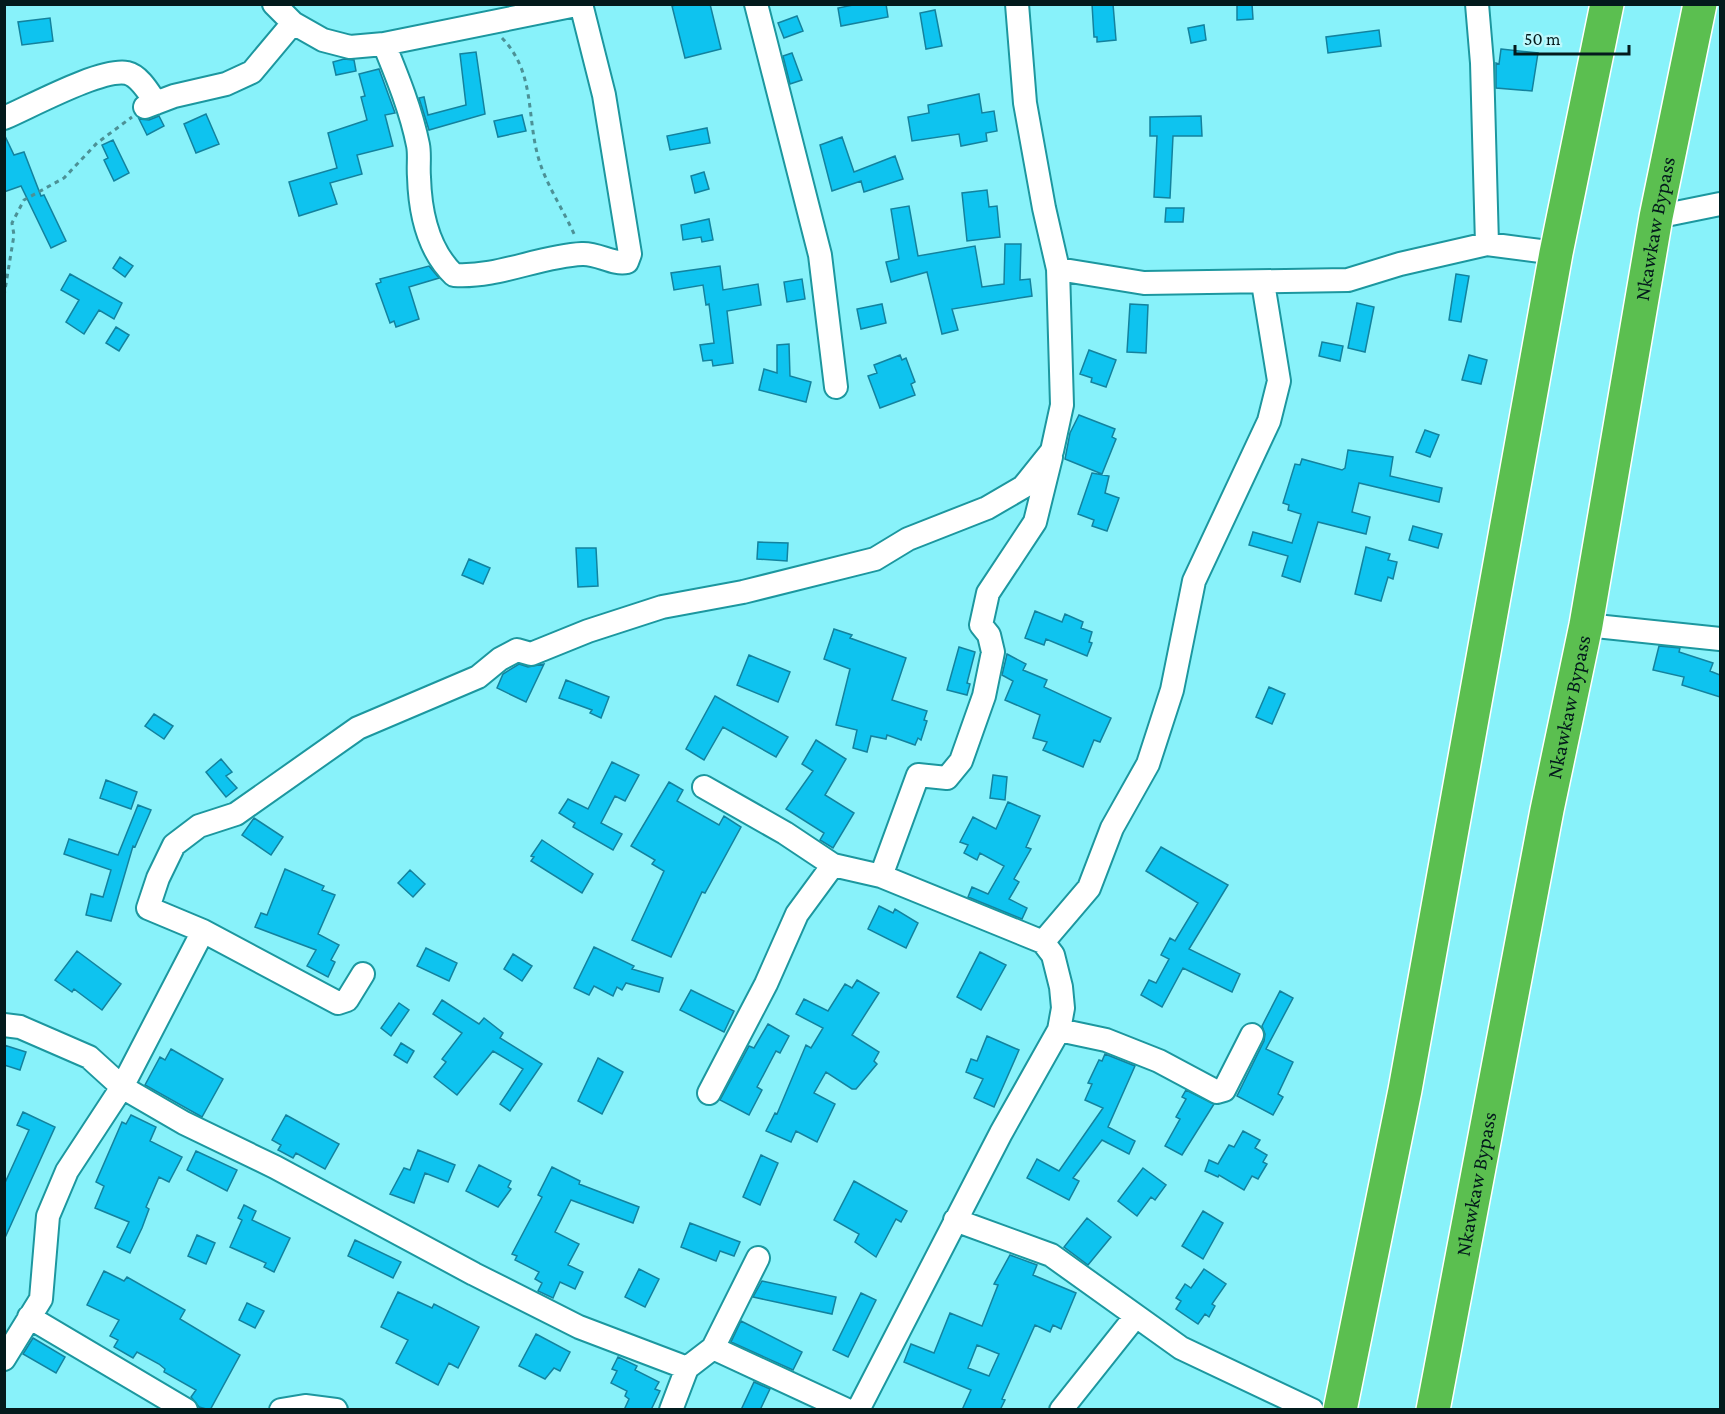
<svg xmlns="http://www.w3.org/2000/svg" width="1725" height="1414" viewBox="0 0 1725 1414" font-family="'Crimson Pro',serif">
<rect width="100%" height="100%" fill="#88f2fa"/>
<!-- building -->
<path fill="#0ec3ef" stroke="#13829e" stroke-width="1.5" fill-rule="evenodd" d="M 679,4 L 710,4 L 721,49 L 685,58 L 672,6 Z
M 858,4 L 886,4 L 888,17 L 841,26 L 838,8 Z
M 1092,4 L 1113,4 L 1116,40 L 1097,42 L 1097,37 L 1094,37 Z
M 1237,4 L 1252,4 L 1253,19 L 1237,20 Z
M 935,10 L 942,46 L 926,49 L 920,13 Z
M 797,16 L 803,31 L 784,38 L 778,23 Z
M 50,18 L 53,41 L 22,45 L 18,22 Z
M 1204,25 L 1206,40 L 1191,43 L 1188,28 Z
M 1379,30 L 1381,46 L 1328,53 L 1326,37 Z
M 1501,49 L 1538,53 L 1532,91 L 1496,88 L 1496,63 L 1499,64 Z
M 476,52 L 485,114 L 429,130 L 419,98 L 424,97 L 428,115 L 466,105 L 460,54 Z
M 792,53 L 802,80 L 790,84 L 783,56 Z
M 344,59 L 354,60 L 356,71 L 336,75 L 333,62 Z
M 379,69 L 395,113 L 385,115 L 393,146 L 357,155 L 362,174 L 330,183 L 337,204 L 299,216 L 289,182 L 337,168 L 328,133 L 367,120 L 361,97 L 365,96 L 359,74 Z
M 979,94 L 982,113 L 994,111 L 997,131 L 986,133 L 987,141 L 961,146 L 959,134 L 912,141 L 908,117 L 929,113 L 928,105 Z
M 206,114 L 219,144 L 196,153 L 184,124 Z
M 522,115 L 526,131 L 498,137 L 494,121 Z
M 159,116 L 164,126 L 147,135 L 139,119 L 149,120 Z
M 1201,116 L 1202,136 L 1173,136 L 1170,198 L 1154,197 L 1157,136 L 1150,136 L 1150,117 Z
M 707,128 L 710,143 L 670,150 L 667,136 Z
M 4,134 L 14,155 L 24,152 L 41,196 L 44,195 L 66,241 L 51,248 L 21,186 L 4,192 Z
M 842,137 L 854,172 L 895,156 L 903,179 L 864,192 L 861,181 L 832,191 L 820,145 Z
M 113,140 L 129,173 L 114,181 L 104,160 L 108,158 L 102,145 Z
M 704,172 L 709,189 L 695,193 L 691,176 Z
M 987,190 L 989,207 L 997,206 L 1000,237 L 967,241 L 962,193 Z
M 909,206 L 918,256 L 975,246 L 982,287 L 1004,284 L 1005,244 L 1021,244 L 1020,280 L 1030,279 L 1032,296 L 952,309 L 958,330 L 942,334 L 927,272 L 891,282 L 886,262 L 899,259 L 891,209 Z
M 1166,208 L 1184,208 L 1183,222 L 1165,222 Z
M 709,219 L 713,240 L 702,242 L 701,237 L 683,240 L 681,225 Z
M 120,257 L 133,266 L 125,277 L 113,268 Z
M 429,266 L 439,278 L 409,287 L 419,319 L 396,327 L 394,321 L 390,323 L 376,284 L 381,282 L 380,279 Z
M 720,266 L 723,290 L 758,284 L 761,305 L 727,311 L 733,363 L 713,366 L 712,360 L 703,361 L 700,345 L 714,343 L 709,304 L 706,305 L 703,285 L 674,290 L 671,273 Z
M 70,274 L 122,303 L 114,319 L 99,310 L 84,334 L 66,322 L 79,300 L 61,290 Z
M 1456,274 L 1469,276 L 1461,322 L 1449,320 Z
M 802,279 L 805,299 L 787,302 L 784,282 Z
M 1357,303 L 1374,307 L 1365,352 L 1348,348 Z
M 882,304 L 886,323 L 861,329 L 857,309 Z
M 1130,304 L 1148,305 L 1146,353 L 1127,352 Z
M 116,327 L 129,335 L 119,351 L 106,343 Z
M 1322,342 L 1343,346 L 1340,361 L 1319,356 Z
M 789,344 L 790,376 L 811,382 L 806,402 L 759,390 L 764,369 L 777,373 L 777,345 Z
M 1089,350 L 1116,360 L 1106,387 L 1091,382 L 1092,378 L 1080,374 Z
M 900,355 L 902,360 L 906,358 L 915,382 L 911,384 L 915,395 L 880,408 L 868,376 L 877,373 L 874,365 Z
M 1469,355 L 1487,360 L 1481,384 L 1462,380 Z
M 1079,415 L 1115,429 L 1112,437 L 1116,439 L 1102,474 L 1065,459 L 1070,433 Z
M 1425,430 L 1439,435 L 1430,457 L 1416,452 Z
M 1348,450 L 1393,457 L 1390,476 L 1442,488 L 1439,502 L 1359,483 L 1352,512 L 1370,517 L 1366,534 L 1318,522 L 1300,582 L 1282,576 L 1288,556 L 1249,545 L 1253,532 L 1292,543 L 1301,514 L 1288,510 L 1289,505 L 1283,503 L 1295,464 L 1300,465 L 1302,459 L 1342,470 L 1345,468 Z
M 1092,473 L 1109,476 L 1105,493 L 1119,498 L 1107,531 L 1092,526 L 1094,520 L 1078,514 Z
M 1413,526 L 1442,534 L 1438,548 L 1409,540 Z
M 758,542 L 788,543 L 787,561 L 757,559 Z
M 1366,547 L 1390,554 L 1388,560 L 1397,562 L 1393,579 L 1388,577 L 1381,601 L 1355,594 Z
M 576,548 L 596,548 L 598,586 L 578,587 Z
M 469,559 L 490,568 L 483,584 L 462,575 Z
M 1035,611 L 1062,622 L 1065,614 L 1083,622 L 1081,628 L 1092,632 L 1089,642 L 1092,643 L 1087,656 L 1046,639 L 1044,645 L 1025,638 Z
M 834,629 L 852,635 L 850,638 L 906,658 L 892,700 L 927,711 L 924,720 L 927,721 L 921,740 L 918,738 L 915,745 L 887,735 L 886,739 L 871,736 L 867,752 L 853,748 L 857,730 L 836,725 L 850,669 L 824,659 Z
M 1659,646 L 1680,648 L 1679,652 L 1713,663 L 1710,671 L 1720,675 L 1720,697 L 1682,685 L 1684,677 L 1653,670 Z
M 959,647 L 975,652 L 967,683 L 970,684 L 967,695 L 947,690 Z
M 1007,654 L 1026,664 L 1023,670 L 1047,680 L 1044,687 L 1111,718 L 1100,742 L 1094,740 L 1083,767 L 1043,750 L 1047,742 L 1033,738 L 1040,715 L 1005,700 L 1013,681 L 1002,675 Z
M 749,655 L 790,672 L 778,702 L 737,685 Z
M 519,664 L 528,667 L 544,664 L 526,702 L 497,688 L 503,674 Z
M 566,680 L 609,697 L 601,718 L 590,713 L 592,710 L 559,698 Z
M 1269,687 L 1285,694 L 1272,724 L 1256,717 Z
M 715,696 L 788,737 L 776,757 L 723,727 L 704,760 L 686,749 Z
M 154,714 L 173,726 L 164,739 L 145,726 Z
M 816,740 L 846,759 L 825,795 L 854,813 L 833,848 L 820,840 L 824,833 L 786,809 L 813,771 L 802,764 Z
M 221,759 L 232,772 L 226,776 L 237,788 L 226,797 L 206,772 Z
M 612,762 L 639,775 L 625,801 L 615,796 L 601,823 L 622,834 L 613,850 L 573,827 L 575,823 L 559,813 L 568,799 L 588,809 Z
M 993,775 L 1007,777 L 1005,800 L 990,798 Z
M 106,780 L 137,792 L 131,809 L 100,798 Z
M 669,782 L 683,790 L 677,801 L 719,825 L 724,816 L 741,827 L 705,893 L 702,892 L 671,957 L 632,940 L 664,871 L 652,864 L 655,860 L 631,846 Z
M 1008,802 L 1040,816 L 1026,847 L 1031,849 L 1014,879 L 1019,882 L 1009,899 L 1027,908 L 1022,919 L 968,897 L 972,887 L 988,894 L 1004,866 L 980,853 L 977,860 L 964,853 L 968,845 L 960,842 L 973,817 L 996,829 Z
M 138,805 L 151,810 L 135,847 L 133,846 L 111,921 L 86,915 L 91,894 L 103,897 L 111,870 L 64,854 L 69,839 L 118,855 Z
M 254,818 L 283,837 L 271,855 L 242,835 Z
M 542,840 L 593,874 L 582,893 L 531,861 L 534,857 L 531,856 Z
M 1161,847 L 1228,885 L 1189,949 L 1240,974 L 1232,992 L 1183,968 L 1162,1007 L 1141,995 L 1149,980 L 1156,983 L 1169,959 L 1161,955 L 1170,938 L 1175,941 L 1198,903 L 1146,871 Z
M 285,869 L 324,886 L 322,890 L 335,895 L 318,934 L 339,945 L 331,960 L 335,962 L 328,977 L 307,966 L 316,950 L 255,927 L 261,913 L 267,915 Z
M 410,870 L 425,884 L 413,897 L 398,883 Z
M 879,906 L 893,913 L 895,909 L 918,923 L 906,948 L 868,929 Z
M 594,947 L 634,966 L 632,969 L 663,978 L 659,992 L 626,983 L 622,990 L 617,987 L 613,996 L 594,986 L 589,995 L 574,988 Z
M 426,948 L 457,963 L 449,981 L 417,966 Z
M 77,951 L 121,984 L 102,1010 L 74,989 L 72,992 L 55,980 Z
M 980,952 L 1006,965 L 981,1010 L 957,997 Z
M 513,954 L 532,966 L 522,981 L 504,969 Z
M 857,980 L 879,993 L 852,1035 L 879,1052 L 874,1061 L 877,1064 L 856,1089 L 852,1089 L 826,1072 L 814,1093 L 835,1104 L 817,1142 L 796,1131 L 791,1142 L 766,1131 L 775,1113 L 777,1114 L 806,1045 L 811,1048 L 823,1028 L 796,1014 L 804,999 L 828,1011 L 845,984 L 852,988 Z
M 691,990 L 734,1011 L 724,1032 L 680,1010 Z
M 1280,991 L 1293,998 L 1266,1049 L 1293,1062 L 1278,1094 L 1283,1097 L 1273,1115 L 1237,1096 L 1264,1041 L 1265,1034 L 1262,1026 Z
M 442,1000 L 479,1024 L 484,1018 L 503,1033 L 500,1038 L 542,1064 L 510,1111 L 500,1104 L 523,1069 L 493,1051 L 457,1095 L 434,1077 L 446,1062 L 442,1059 L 462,1033 L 433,1014 Z
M 399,1003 L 409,1010 L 391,1036 L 381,1028 Z
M 768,1024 L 789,1036 L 780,1053 L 776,1051 L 757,1087 L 762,1090 L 749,1115 L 720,1100 L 749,1046 L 754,1048 Z
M 987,1036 L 1019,1050 L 994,1107 L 974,1098 L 983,1079 L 966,1072 L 971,1059 L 977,1061 Z
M 401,1043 L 414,1051 L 407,1063 L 394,1055 Z
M 4,1045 L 26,1052 L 20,1070 L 4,1065 Z
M 171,1049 L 223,1079 L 202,1117 L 145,1085 L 160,1057 L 165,1060 Z
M 1105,1054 L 1135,1066 L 1108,1127 L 1135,1141 L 1129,1154 L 1102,1140 L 1073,1178 L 1079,1181 L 1069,1200 L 1027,1178 L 1037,1159 L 1059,1171 L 1103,1108 L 1085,1100 L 1092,1084 L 1088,1083 L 1099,1060 L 1102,1061 Z
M 598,1058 L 623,1072 L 602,1114 L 578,1101 Z
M 1186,1090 L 1214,1104 L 1182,1155 L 1165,1146 L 1180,1119 L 1176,1117 L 1186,1099 L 1182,1097 Z
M 23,1112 L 55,1127 L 4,1240 L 4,1185 L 29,1130 L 17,1125 Z
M 131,1115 L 156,1127 L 150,1141 L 182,1157 L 169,1182 L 159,1177 L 146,1207 L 149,1209 L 142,1228 L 130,1253 L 117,1247 L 129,1222 L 95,1208 L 104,1186 L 96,1182 L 122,1122 L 126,1124 Z
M 286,1115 L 339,1144 L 325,1169 L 296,1153 L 293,1158 L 278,1150 L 281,1145 L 272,1140 Z
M 1243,1131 L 1260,1140 L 1255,1148 L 1267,1155 L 1263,1162 L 1267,1164 L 1258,1179 L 1252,1176 L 1244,1190 L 1219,1175 L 1218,1177 L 1205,1171 L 1209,1160 L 1218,1164 L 1229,1145 L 1234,1147 Z
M 418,1150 L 455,1165 L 448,1182 L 425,1173 L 414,1203 L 390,1194 L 404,1168 L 410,1170 Z
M 196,1151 L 237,1170 L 227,1191 L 187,1170 Z
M 761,1155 L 778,1163 L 760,1205 L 743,1197 Z
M 479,1165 L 511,1181 L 508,1187 L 511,1189 L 498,1207 L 466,1191 Z
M 552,1167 L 580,1181 L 579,1184 L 639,1207 L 633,1223 L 571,1200 L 555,1232 L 579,1244 L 568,1265 L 583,1272 L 575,1289 L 560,1282 L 553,1298 L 538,1291 L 542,1283 L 535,1279 L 539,1272 L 515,1260 L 517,1256 L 512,1254 L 542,1197 L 538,1195 Z
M 1143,1168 L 1166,1185 L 1155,1200 L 1151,1197 L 1137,1216 L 1118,1201 Z
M 854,1181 L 907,1211 L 901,1222 L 896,1219 L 876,1257 L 855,1242 L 859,1234 L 834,1220 Z
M 244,1205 L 256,1211 L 252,1220 L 290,1238 L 274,1272 L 264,1267 L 266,1263 L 230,1247 L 242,1220 L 238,1218 Z
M 1203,1211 L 1223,1223 L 1203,1259 L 1182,1246 Z
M 1087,1218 L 1111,1237 L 1088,1265 L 1064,1247 Z
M 690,1223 L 740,1242 L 734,1256 L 720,1251 L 716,1261 L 681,1247 Z
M 197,1235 L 215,1243 L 206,1264 L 188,1256 Z
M 355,1240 L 401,1262 L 393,1278 L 348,1256 Z
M 1010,1255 L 1037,1265 L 1033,1275 L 1076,1293 L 1061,1329 L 1053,1325 L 1050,1332 L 1035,1325 L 1002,1399 L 1005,1400 L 1000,1410 L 962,1410 L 971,1390 L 904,1362 L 911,1344 L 934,1353 L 950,1313 L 982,1326 L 998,1285 L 994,1284 ZM 977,1345 L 999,1354 L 989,1376 L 968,1368 Z
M 639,1269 L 659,1279 L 645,1307 L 625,1297 Z
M 1204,1269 L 1226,1284 L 1212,1304 L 1215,1306 L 1209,1317 L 1205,1314 L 1198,1324 L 1176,1309 L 1181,1301 L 1176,1298 L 1185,1284 L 1191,1288 Z
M 104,1271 L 124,1281 L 127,1277 L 185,1310 L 180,1319 L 240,1355 L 210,1410 L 199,1407 L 191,1397 L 196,1390 L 164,1372 L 165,1369 L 159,1364 L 137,1352 L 133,1358 L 114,1347 L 118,1340 L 110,1336 L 119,1320 L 87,1305 Z
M 762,1281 L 836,1297 L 832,1314 L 753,1297 Z
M 398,1292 L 432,1308 L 434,1304 L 479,1327 L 458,1368 L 449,1363 L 438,1385 L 396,1363 L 408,1340 L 381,1327 Z
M 861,1293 L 876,1300 L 848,1357 L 833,1350 Z
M 247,1303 L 264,1311 L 255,1328 L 239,1320 Z
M 741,1321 L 802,1352 L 793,1370 L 731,1342 Z
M 536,1334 L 570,1352 L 560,1371 L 554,1368 L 545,1379 L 519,1366 Z
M 33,1338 L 65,1357 L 56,1373 L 23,1354 Z
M 618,1357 L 637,1366 L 635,1370 L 659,1382 L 655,1389 L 660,1391 L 651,1410 L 624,1410 L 629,1399 L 625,1396 L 627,1391 L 611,1383 L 617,1371 L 612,1369 Z
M 754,1382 L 770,1389 L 760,1410 L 741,1410 Z"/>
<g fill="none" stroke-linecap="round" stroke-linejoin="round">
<defs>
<path id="minor" d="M 274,4 L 293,23 L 323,40 L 350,47 L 384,44 L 581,4
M 756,4 L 820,255 L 836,387
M 1017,4 L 1025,103 L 1044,208 L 1058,269 L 1144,283 L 1348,280 L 1400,264 L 1487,244 L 1556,253
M 1477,4 L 1482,63 L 1487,244
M 384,44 C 397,76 411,110 418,145 C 420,155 418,166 419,177 C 420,212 428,250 454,275 C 498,278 539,256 582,254 C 598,253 613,265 627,262 L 630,254 L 604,95 L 581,4
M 145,107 L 174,96 L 226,84 L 252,72 L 293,23
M 4,118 C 32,106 101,68 127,73 C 140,76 149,93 156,103
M 1656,217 L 1720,204
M 1586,625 L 1720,639
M 704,787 L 785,833 L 833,865 L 881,876 L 1043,942 L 1053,955 L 1061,987 L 1063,1008 L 1059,1030 L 1001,1133 L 858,1410
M 881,876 L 918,775 L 947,778 L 961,761 L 984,696 L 993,652 L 989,635 L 981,625 L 988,593 L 1035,522 L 1051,457
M 1043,942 L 1089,888 L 1112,828 L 1148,764 L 1172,690 L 1194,581 L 1269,421 L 1279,381 L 1263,283
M 363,974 L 347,1000 L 338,1003 L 203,931 L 148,908 L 158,878 L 174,845 L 199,826 L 236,814 L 358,728 L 478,677 L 500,659 L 517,650 L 531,654 L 588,631 L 662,607 L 743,592 L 875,559 L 908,539 L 987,508 L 1023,487 L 1052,451 L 1062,405 L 1058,269
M 4,1025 L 20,1027 L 89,1057 L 122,1087 L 184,1123 L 275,1167 L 474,1274 L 579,1327 L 687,1368
M 1059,1030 L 1106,1040 L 1159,1061 L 1217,1092 L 1224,1090 L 1252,1035
M 709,1093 L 766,984 L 797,914 L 833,865
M 955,1220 L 1051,1255 L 1181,1348 L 1312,1410
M 29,1317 L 186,1410
M 713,1348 L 847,1410
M 4,1359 L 41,1299 L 48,1216 L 67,1171 L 122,1087 L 203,931
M 281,1410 L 305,1406 L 336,1410
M 671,1410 L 687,1368 L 713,1348 L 758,1258
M 1061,1410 L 1135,1317"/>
<g id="highway">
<path d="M 1340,1410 L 1405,1090 L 1556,253 L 1607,4"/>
<path id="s1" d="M 1433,1410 L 1547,810 L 1586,625 L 1656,217 L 1700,4"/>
</g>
</defs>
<!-- minor casing -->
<use href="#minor" stroke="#1c979f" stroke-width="26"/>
<!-- highway casing -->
<use href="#highway" stroke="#fff" stroke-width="36"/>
<!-- path -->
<path stroke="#4c9196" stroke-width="3" stroke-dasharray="4.5 4.5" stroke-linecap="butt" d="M 502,38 C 536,73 526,117 539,160 C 547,186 564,211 575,236
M 4,296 L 14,235 L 12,223 L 24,200 L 64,178 L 97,143 L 132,117"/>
<!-- minor -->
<use href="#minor" stroke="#fff" stroke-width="22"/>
<!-- highway -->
<use href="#highway" stroke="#5bbf50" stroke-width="33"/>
</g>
<g text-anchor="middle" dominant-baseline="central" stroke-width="5" stroke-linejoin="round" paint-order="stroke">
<!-- street labels -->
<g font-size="21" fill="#031a1c" stroke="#bdf8fc">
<text stroke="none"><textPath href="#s1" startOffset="1202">Nkawkaw Bypass</textPath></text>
<text stroke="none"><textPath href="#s1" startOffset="716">Nkawkaw Bypass</textPath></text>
<text stroke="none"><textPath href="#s1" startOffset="230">Nkawkaw Bypass</textPath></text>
</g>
</g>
<!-- border -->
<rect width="1725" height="1414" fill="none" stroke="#031a1c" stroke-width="12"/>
<!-- scale -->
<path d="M1515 45v9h114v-9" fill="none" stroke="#031a1c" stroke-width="3"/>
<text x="1524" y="45" font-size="18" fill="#031a1c" stroke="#bdf8fc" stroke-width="4.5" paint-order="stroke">50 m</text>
</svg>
